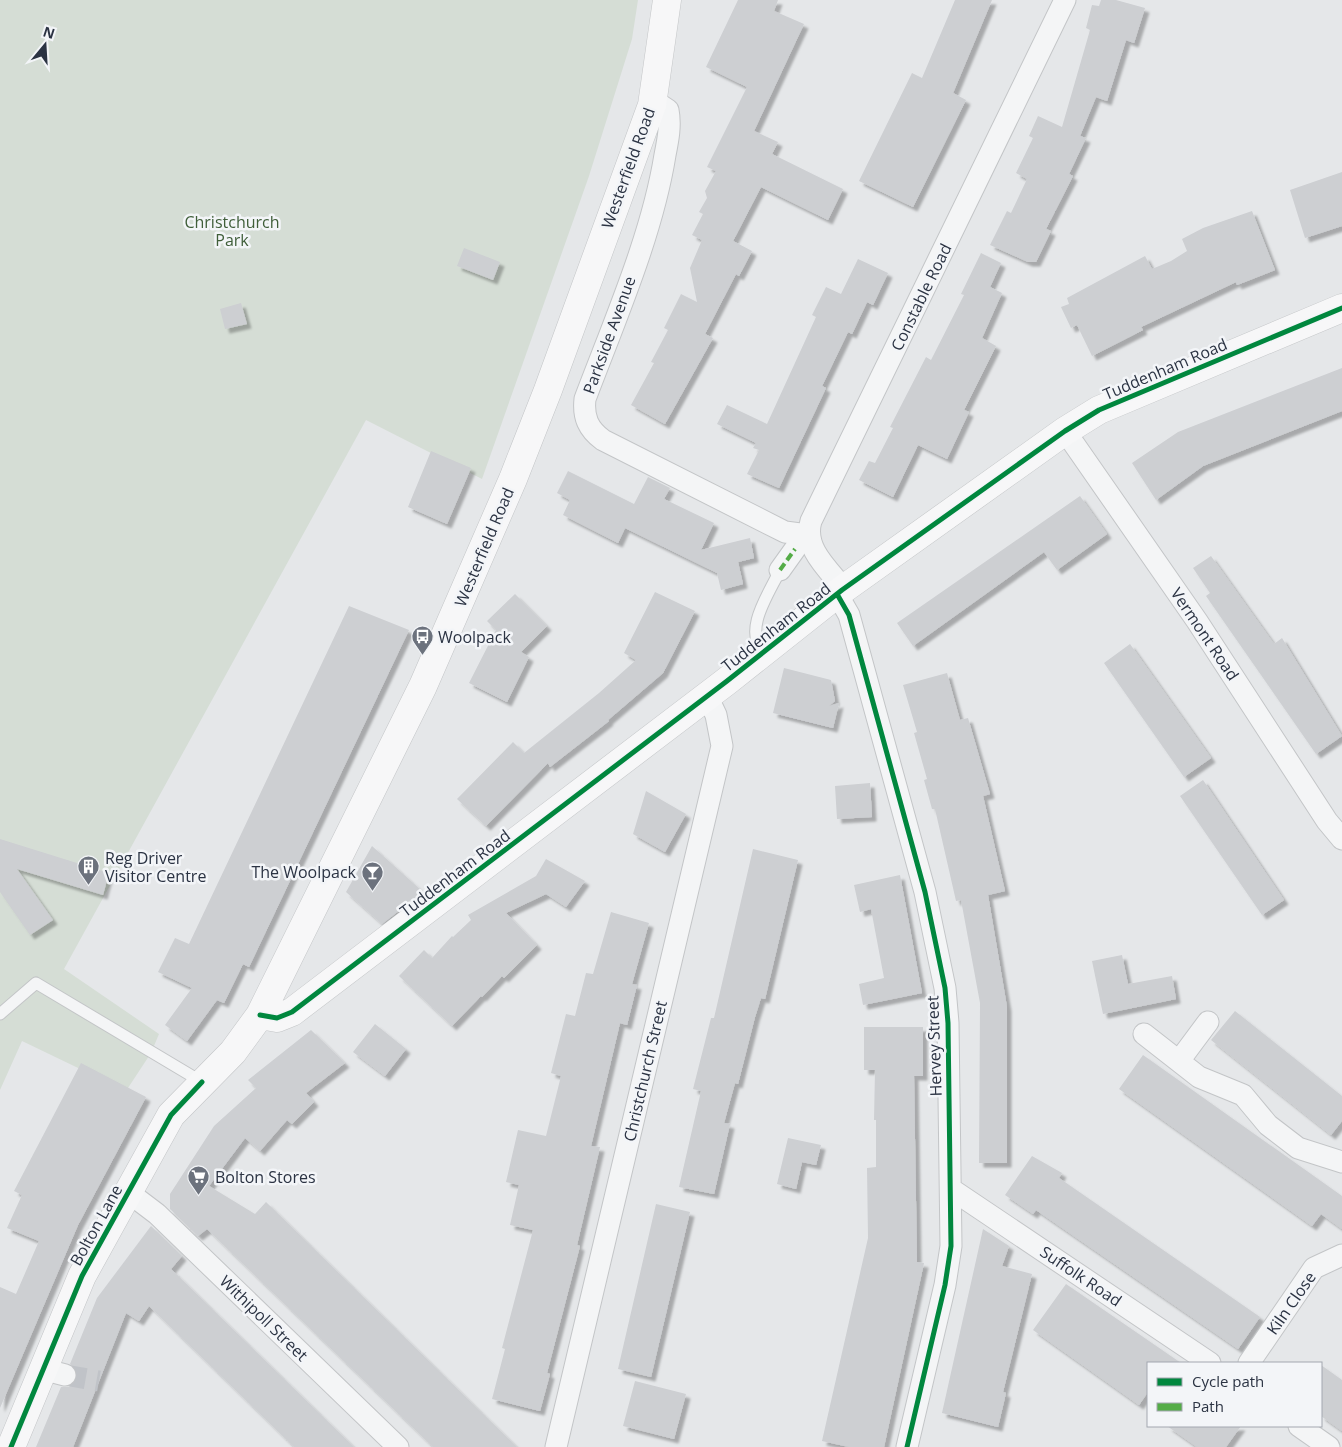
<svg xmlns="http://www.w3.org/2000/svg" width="1342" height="1447" viewBox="0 0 1342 1447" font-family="'Open Sans',sans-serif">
<defs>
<filter id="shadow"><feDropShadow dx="4.5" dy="4.5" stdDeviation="1" flood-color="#0004"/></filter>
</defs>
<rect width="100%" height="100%" fill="#e5e7e9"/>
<!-- green -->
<path fill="#d5ddd5" d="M 0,0 L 638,0 L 632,39 L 589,176 L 482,479 L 366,420 L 64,969 L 159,1034 L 151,1053 L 126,1091 L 22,1041 L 0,1090 Z"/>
<!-- building -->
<path fill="#cdcfd2" filter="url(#shadow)" d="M 738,0 L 778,0 L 774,11 L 804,24 L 754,131 L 778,142 L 772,154 L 843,189 L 828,220 L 761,187 L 733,241 L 752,251 L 739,276 L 736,274 L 705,334 L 713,338 L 665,424 L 631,405 L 654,363 L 651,362 L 668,330 L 664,328 L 681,294 L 697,302 L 690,268 L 702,240 L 692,235 L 703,214 L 699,212 L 707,198 L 705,191 L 716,171 L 707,167 L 747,87 L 706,67 Z
M 955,0 L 992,0 L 953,93 L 966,100 L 913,207 L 859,181 L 912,73 L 922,78 Z
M 1101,0 L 1116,0 L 1145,8 L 1134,43 L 1126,40 L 1107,101 L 1096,97 L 1080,136 L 1086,138 L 1069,174 L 1073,176 L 1046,229 L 1051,231 L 1036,262 L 1028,262 L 990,245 L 1007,211 L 1011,213 L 1027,179 L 1016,173 L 1033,138 L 1029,136 L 1038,116 L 1062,127 L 1090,30 L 1086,28 L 1092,5 L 1099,6 Z
M 1342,172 L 1342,226 L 1305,238 L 1290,190 Z
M 1252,211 L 1275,270 L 1237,285 L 1236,282 L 1141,327 L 1143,330 L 1092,356 L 1077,325 L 1071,328 L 1061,307 L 1069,304 L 1067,298 L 1145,256 L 1152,269 L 1171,261 L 1187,251 L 1182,239 L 1203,228 Z
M 464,248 L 500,262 L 493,280 L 457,266 Z
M 981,253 L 1001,263 L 990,287 L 1002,293 L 982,338 L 996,346 L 964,410 L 969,412 L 947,459 L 918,445 L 893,497 L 859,480 L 869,461 L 875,463 L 893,428 L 890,427 L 926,357 L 931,360 L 964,295 L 961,294 Z
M 858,259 L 888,273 L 873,305 L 867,302 L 852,334 L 848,332 L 822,386 L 826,388 L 779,488 L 747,474 L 759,450 L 753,448 L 756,443 L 717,424 L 727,405 L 767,424 L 816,317 L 812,315 L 826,287 L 841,294 Z
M 241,303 L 247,324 L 225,329 L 220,309 Z
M 1342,368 L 1342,411 L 1203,466 L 1156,500 L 1132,463 L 1178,432 Z
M 431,451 L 471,468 L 447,524 L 408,507 Z
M 568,471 L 634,504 L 648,477 L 670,488 L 664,499 L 714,523 L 701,550 L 750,538 L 754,558 L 738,562 L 743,584 L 721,590 L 717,573 L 625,528 L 618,543 L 563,515 L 570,500 L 557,493 Z
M 1080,496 L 1107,534 L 1057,570 L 1044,552 L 913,646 L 897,623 Z
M 1211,556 L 1274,644 L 1282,638 L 1342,736 L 1316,754 L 1206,596 L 1210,593 L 1193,568 Z
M 655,592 L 695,611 L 663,673 L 608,720 L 609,721 L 550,767 L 548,763 L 486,826 L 457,799 L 513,742 L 524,753 L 599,693 L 636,660 L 624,653 Z
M 515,594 L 547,626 L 521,652 L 529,657 L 507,702 L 469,683 L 496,630 L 487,621 Z
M 349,606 L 409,630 L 249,967 L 243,964 L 224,1003 L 217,1000 L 187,1041 L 165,1025 L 192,988 L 158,972 L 175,938 L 189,944 Z
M 1130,644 L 1211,758 L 1184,777 L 1104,663 Z
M 784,668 L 831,680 L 835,701 L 829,706 L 839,703 L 833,728 L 773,713 Z
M 947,673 L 960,720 L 968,718 L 990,794 L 983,796 L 1005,891 L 988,895 L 1007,1007 L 1007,1163 L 979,1163 L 980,1003 L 961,900 L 956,901 L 935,809 L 932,809 L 924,780 L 927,779 L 914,733 L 917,732 L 903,685 Z
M 1203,780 L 1284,900 L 1262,915 L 1180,796 Z
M 870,783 L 872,817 L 837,819 L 835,786 Z
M 646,791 L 686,814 L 665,852 L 633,834 Z
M 0,839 L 109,873 L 103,895 L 17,869 L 53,920 L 30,935 L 0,892 Z
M 372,846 L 423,892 L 382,924 L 346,892 Z
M 753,849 L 798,860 L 765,999 L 761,998 L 755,1017 L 738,1084 L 735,1083 L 724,1123 L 730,1124 L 714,1194 L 679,1187 L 701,1091 L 693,1089 L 711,1018 L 714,1018 Z
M 546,859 L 585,881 L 566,907 L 546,894 L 506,913 L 537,945 L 504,978 L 502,976 L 482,997 L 481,996 L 452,1026 L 399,976 L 424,950 L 432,958 L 452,936 L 453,937 L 471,920 L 468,915 L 536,876 Z
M 900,875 L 922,993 L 863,1005 L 859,984 L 884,978 L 871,909 L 860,912 L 854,885 Z
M 611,912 L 649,923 L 632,984 L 637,985 L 627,1025 L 620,1023 L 591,1146 L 600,1147 L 577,1245 L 580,1246 L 547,1373 L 550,1374 L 540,1411 L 492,1399 L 505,1349 L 502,1348 L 533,1230 L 510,1225 L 519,1185 L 506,1182 L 518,1130 L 546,1136 L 561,1076 L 551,1073 L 566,1014 L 575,1016 L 586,973 L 593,974 Z
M 1122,955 L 1128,984 L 1172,976 L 1176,999 L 1103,1014 L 1092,961 Z
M 1235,1011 L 1342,1096 L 1342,1121 L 1331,1135 L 1211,1040 Z
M 375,1024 L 406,1049 L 385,1076 L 353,1052 Z
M 864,1027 L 923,1027 L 923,1076 L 914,1076 L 917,1262 L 924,1263 L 884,1447 L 849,1447 L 822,1441 L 868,1238 L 867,1168 L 876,1167 L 876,1120 L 874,1120 L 875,1070 L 864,1070 Z
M 311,1030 L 345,1063 L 306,1093 L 314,1102 L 292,1124 L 287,1120 L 260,1151 L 245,1138 L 209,1186 L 255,1214 L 266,1202 L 517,1447 L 433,1447 L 207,1229 L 198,1236 L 170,1209 L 170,1194 L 214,1126 L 256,1088 L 248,1080 Z
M 1143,1055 L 1342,1196 L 1342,1229 L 1321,1214 L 1312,1226 L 1119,1089 Z
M 81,1063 L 146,1097 L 78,1225 L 0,1408 L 0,1287 L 16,1294 L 39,1241 L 7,1228 L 22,1195 L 14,1191 Z
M 788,1138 L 821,1145 L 816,1165 L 802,1162 L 796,1189 L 777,1184 Z
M 1032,1156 L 1062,1173 L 1059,1178 L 1260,1317 L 1238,1349 L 1036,1210 L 1033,1214 L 1005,1195 Z
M 656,1204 L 690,1212 L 651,1377 L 618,1369 Z
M 151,1226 L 182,1256 L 171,1269 L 354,1447 L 294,1447 L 149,1306 L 139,1321 L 126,1313 L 73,1447 L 36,1447 L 61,1387 L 69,1387 L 77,1379 L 77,1371 L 70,1364 L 97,1298 Z
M 983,1229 L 1009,1246 L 1002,1266 L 1032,1274 L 1003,1392 L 1006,1393 L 998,1427 L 942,1413 Z
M 1066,1284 L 1181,1363 L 1148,1363 L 1148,1392 L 1139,1405 L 1033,1330 Z
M 1321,1365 L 1342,1380 L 1342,1431 L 1321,1416 Z
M 635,1381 L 686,1394 L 674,1439 L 623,1426 Z
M 1167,1426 L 1241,1426 L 1226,1447 L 1197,1447 Z"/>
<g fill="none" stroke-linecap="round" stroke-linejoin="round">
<!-- street-tunnel -->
<path stroke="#c0c3c8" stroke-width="21" stroke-dasharray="21 11" stroke-linecap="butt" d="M 65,1375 L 99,1381"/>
<defs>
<path id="lane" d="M 763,652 C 743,629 769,594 780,570
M 0,1014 L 36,983 L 202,1082"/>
<path id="street" d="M 652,105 L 662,106 L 668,110 C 671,125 668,140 665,155 C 652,236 614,322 585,399 C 583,417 588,429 603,440 L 785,532 L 808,535
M 1065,431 L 1197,621 L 1327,821 L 1342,839
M 780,570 L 795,549
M 844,589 C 828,569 803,548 811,521 L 1065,0
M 837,594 L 849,615 L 925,892 L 945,988 L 948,1023 L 951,1246 L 945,1285 L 907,1447
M 1144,1034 L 1199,1077 L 1243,1095 L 1268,1125 L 1298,1148 L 1342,1162
M 1179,1061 L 1208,1022
M 951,1189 L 1210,1363
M 128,1192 L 157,1214 L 398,1447
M 1249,1363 L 1314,1268 L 1342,1255
M 42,1369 L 65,1375
M 1299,1426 L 1329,1447
M 556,1447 L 722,746 L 716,715 L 707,696"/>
<path id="secondary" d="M 260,1015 L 277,1018 L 292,1012 L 727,681 L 842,590 L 1065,431 L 1099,410 L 1342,308
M 11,1447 L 82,1276 L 171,1115 L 233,1052 L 260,1015 L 423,686 L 513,479 L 548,390 L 652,105 L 667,0"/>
</defs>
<!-- lane casing -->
<use href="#lane" stroke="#c3c5c7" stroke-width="13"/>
<!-- street casing -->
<use href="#street" stroke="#c3c5c7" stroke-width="23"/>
<!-- secondary casing -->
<use href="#secondary" stroke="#c3c5c7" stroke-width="29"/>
<!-- lane -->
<use href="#lane" stroke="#f4f5f6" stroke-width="11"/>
<!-- street -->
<use href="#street" stroke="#f4f5f6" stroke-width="21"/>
<!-- secondary -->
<use href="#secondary" stroke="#f7f7f8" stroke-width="28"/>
<!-- quiet -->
<path stroke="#54ac47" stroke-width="4" stroke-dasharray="8 4" stroke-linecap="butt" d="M 780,570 L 795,549"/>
<defs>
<path id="cycleway" d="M 837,594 L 849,615 L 925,892 L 945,988 L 948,1023 L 951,1246 L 945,1285 L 907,1447
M 260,1015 L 277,1018 L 292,1012 L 727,681 L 842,590 L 1065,431 L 1099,410 L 1342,308
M 11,1447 L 82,1276 L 171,1115 L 202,1082"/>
</defs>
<!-- cycleway casing -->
<use href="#cycleway" stroke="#f3f5f8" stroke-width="8"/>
<!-- cycleway -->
<use href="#cycleway" stroke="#00873e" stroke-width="5"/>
</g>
<!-- icons -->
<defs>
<symbol id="bus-pin" viewBox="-11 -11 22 30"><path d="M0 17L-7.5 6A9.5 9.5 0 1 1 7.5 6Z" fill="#6c727d" stroke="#f3f5f8"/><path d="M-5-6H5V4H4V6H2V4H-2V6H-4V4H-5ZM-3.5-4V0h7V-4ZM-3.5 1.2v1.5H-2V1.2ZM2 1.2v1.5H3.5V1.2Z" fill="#fff"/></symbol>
<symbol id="building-pin" viewBox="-11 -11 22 30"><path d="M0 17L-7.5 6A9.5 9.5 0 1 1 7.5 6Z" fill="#6c727d" stroke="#f3f5f8"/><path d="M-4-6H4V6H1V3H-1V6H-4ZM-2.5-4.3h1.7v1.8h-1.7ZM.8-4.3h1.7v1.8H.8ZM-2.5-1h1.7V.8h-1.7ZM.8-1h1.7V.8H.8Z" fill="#fff"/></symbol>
<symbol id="bar-pin" viewBox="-11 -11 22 30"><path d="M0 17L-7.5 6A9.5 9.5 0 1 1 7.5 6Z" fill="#6c727d" stroke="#f3f5f8"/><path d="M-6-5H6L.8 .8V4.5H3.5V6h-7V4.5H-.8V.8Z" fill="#fff"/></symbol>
<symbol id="supermarket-pin" viewBox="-11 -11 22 30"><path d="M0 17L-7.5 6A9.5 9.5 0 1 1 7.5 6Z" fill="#6c727d" stroke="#f3f5f8"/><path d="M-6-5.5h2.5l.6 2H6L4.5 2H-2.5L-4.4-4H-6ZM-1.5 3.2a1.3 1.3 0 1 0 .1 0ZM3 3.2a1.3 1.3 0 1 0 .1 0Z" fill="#fff"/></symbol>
</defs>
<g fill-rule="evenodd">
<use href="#bus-pin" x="410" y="624" width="25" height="34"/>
<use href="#building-pin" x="76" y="854" width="25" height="34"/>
<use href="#bar-pin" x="360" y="860" width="25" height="34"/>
<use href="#supermarket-pin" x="186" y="1164" width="25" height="34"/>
</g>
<g text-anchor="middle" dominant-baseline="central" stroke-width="5" stroke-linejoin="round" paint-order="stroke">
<!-- street labels -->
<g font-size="16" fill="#2b3343" stroke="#f3f5f8">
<text transform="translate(628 168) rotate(-70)">Westerfield Road</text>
<text transform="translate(921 297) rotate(-64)">Constable Road</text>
<text transform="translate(609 335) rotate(-70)">Parkside Avenue</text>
<text transform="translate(1165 369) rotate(-23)">Tuddenham Road</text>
<text transform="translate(484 547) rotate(-67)">Westerfield Road</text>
<text transform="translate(776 627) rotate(-38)">Tuddenham Road</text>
<text transform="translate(1205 634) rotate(56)">Vermont Road</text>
<text transform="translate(455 873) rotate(-37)">Tuddenham Road</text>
<text transform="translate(934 1046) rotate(-92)">Hervey Street</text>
<text transform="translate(645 1071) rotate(-77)">Christchurch Street</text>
<text transform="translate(96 1225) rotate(-61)">Bolton Lane</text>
<text transform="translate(1081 1276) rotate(34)">Suffolk Road</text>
<text transform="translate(1291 1303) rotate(-55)">Kiln Close</text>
<text transform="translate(264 1318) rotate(44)">Withipoll Street</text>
</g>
<!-- park labels -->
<g font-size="16" fill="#3f5e39" stroke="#f3f5f8">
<text x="232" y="222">Christchurch<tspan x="232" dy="18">Park</tspan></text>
</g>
<!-- poi labels -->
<g font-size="16" fill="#2b3343" stroke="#f3f5f8" text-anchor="start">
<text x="438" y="637">Woolpack</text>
<text x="105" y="858">Reg Driver<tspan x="105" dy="18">Visitor Centre</tspan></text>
<text x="356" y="872" text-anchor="end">The Woolpack</text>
<text x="215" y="1177">Bolton Stores</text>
</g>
</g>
<!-- legend -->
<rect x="1147" y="1362" width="175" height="65" fill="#f3f5f8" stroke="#a3a7b0"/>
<rect x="1157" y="1378" width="25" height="8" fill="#00873e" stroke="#a3a7b0"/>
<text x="1192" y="1387" font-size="15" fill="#2b3343">Cycle path</text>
<rect x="1157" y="1403" width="25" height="8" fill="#54ac47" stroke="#a3a7b0"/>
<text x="1192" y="1412" font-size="15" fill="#2b3343">Path</text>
<!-- north arrow -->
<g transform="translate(45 45) rotate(18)" stroke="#f3f5f8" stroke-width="4" paint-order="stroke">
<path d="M0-4L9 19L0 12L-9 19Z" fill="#2b3343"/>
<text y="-8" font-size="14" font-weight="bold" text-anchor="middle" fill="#2b3343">N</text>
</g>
</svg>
